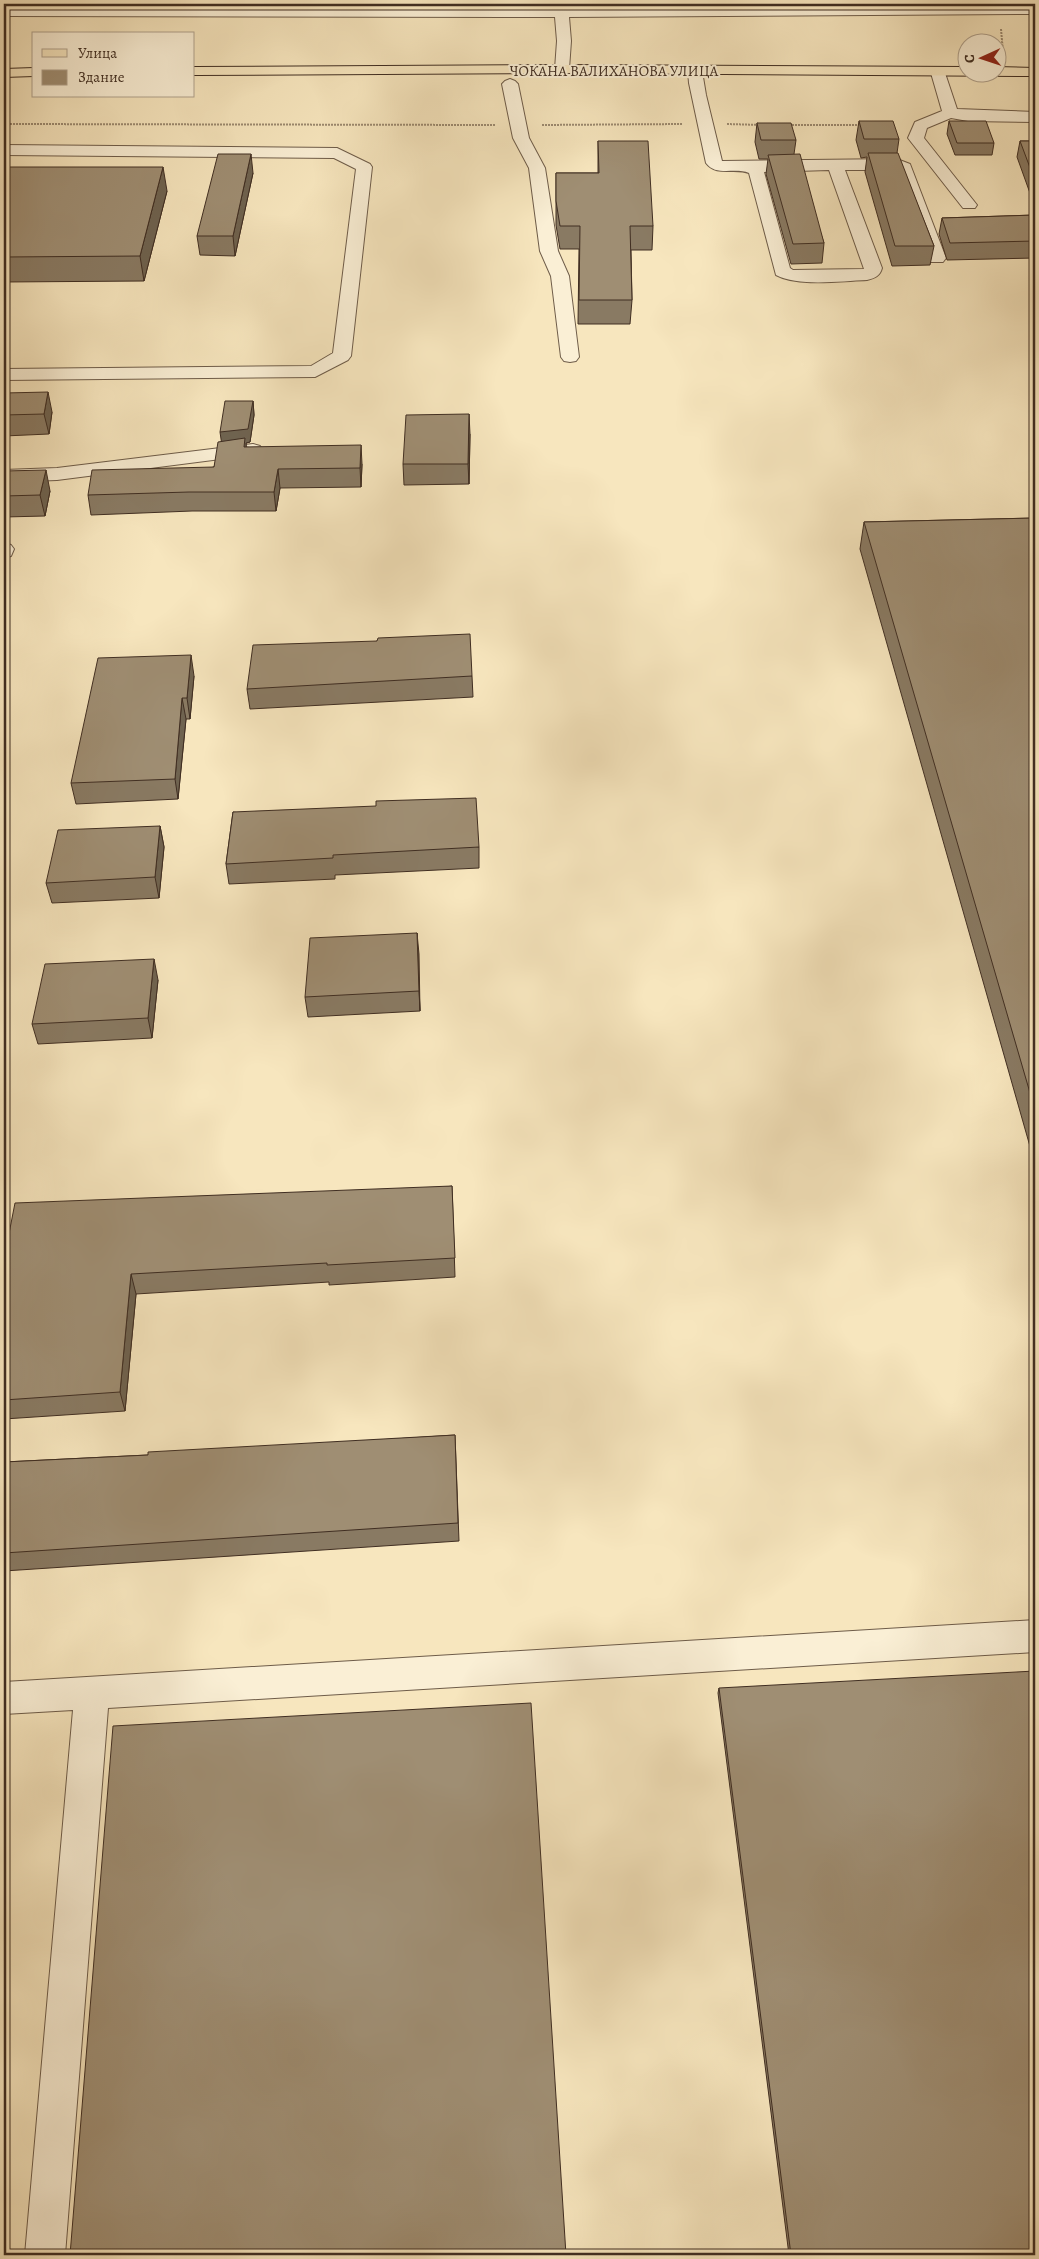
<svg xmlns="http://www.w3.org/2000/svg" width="1039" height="2259" viewBox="0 0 1039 2259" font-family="Alegreya,serif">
<rect width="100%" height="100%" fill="#f7e6be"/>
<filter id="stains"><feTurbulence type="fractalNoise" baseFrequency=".004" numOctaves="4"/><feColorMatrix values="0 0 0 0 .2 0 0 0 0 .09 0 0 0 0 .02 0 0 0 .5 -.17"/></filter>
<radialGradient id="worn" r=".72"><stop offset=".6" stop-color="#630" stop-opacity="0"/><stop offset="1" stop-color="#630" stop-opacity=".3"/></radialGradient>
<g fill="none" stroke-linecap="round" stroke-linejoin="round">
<defs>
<path id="minor" d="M 1035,6 L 1035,14 L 569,17 L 571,41 L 569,69 L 562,73 L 555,69 L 557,41 L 555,17 L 4,16 L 4,8 L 562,9 Z
M 695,67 L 700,68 L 702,71 L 706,95 L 722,161 L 897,159 L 910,164 L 946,258 L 943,262 L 931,262 L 928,258 L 897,170 L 845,170 L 882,268 C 880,276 875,278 867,280 C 841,281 798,287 776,275 L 749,173 C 735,167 716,177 706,163 L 689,83 L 688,71 L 690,68 ZM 829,170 L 864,269 L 793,270 L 790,268 L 764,172 Z
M 938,69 L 943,70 L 945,73 L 957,109 L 1035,112 L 1035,122 L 968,121 L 951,118 L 927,128 L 924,138 L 977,205 L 975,208 L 963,208 L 908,138 L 915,122 L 942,111 L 931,73 L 933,70 Z
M 510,79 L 515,81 L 518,84 L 529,138 L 545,168 L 558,251 L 569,276 L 579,357 L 576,361 L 570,362 L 564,361 L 561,357 L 551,276 L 540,251 L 529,168 L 513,138 L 502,84 L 505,81 Z
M 4,145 L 337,148 L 370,164 L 372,167 L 351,356 L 348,360 L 315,377 L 4,380 L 4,369 L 311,366 L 333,353 L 356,169 L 334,158 L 4,155 Z
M 253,444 L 260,446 L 263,450 L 260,454 L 57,480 L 4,482 L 4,470 L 57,468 Z
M 4,543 L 11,545 L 14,549 L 11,556 L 4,558 Z
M 1035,1620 L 1035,1652 L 108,1708 L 65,2255 L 25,2255 L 73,1710 L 4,1714 L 4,1682 Z"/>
<path id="major" d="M 562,65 L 966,67 L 966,72 L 996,72 L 996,67 L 1035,68 L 1035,76 L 562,73 L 194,75 L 194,67 Z
M 34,68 L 34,76 L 4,77 L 4,69 Z"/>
</defs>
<!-- minor casing -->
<use href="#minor" stroke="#6e5c49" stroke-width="2"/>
<!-- major casing -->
<use href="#major" stroke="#402e22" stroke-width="2"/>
<!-- path -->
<path stroke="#402e22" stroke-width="2" stroke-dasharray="0.5 1" stroke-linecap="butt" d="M 1001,29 L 1003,52
M 4,124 L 496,125
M 727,124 L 761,125
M 542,125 L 683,124
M 789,125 L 861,125"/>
<!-- minor -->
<use href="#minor" fill="#faefd5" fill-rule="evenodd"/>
<!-- major -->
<use href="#major" fill="#f7e6be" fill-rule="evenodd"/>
</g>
<!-- wall -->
<path fill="#897a63" stroke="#402e22" d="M 859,121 L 899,139 L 897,153 L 934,246 L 930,265 L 892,266 L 865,172 L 867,157 L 861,158 L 856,140 Z
M 949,121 L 994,143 L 992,155 L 955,155 L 947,134 Z
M 757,123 L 796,140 L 794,154 L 824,243 L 822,263 L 791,264 L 766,174 L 768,159 L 759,159 L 755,142 Z
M 598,141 L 653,226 L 652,250 L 631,250 L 632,300 L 630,324 L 578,324 L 579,249 L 560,249 L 556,225 L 556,173 L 598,173 Z
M 1020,141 L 1035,141 L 1035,207 L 1017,157 Z
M 4,171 L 167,191 L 144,281 L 4,282 Z
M 253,173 L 235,256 L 200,255 L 197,236 Z
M 1035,215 L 1035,258 L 947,260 L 939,234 L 942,218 Z
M 4,393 L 52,412 L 49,434 L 4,436 Z
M 253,401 L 254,415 L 250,442 L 246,443 L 246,447 L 362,464 L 361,487 L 280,488 L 276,511 L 192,511 L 91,515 L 88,495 L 214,467 L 222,441 Z
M 470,434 L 469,484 L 404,485 L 403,464 Z
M 4,471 L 50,491 L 45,516 L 4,517 Z
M 1035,518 L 1035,1164 L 860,549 L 864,522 Z
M 377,641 L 472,676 L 473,697 L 250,709 L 247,689 Z
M 194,676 L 190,719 L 186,719 L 178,799 L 76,804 L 71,783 Z
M 233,812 L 479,847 L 479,868 L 335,875 L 335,879 L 229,884 L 226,864 Z
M 160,826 L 164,847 L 159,898 L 52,903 L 46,883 Z
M 417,933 L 420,1011 L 308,1017 L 305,997 Z
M 158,980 L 152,1038 L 38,1044 L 32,1024 Z
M 452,1186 L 455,1277 L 329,1285 L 329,1282 L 136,1294 L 125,1411 L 4,1419 L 4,1301 L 5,1293 L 4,1288 L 4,1259 Z
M 455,1435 L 459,1541 L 4,1571 L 4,1462 L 148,1455 Z
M 719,1688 L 1035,2255 L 789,2255 L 718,1693 Z"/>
<!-- shaded-wall -->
<path fill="#6f6350" stroke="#402e22" d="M 251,154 L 253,173 L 235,256 L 233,236 Z
M 163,167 L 167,191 L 144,281 L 140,256 Z
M 48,392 L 52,412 L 49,434 L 44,414 Z
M 253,401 L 254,415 L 250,442 L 246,443 L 247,458 L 222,446 L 220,432 Z
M 469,414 L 470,434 L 469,484 L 468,464 Z
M 361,445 L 362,464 L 361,487 L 360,468 Z
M 278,469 L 280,488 L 276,511 L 274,492 Z
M 46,470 L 50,491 L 45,516 L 40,495 Z
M 191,655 L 194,676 L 190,719 L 187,698 Z
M 182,698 L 186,719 L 178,799 L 175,779 Z
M 160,826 L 164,847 L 159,898 L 155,877 Z
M 417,933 L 419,954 L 420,1011 L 419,991 Z
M 154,959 L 158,980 L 152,1038 L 148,1018 Z
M 131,1274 L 136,1294 L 125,1411 L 120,1392 Z"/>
<!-- building -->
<path fill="#9f8e73" stroke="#402e22" d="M 859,121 L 893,121 L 899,139 L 864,139 Z
M 949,121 L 986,121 L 994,143 L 957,143 Z
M 757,123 L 791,123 L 796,140 L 761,140 Z
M 598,141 L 648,141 L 653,226 L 630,226 L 632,300 L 579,300 L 580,226 L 560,226 L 556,201 L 556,173 L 599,173 Z
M 1020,141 L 1035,141 L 1035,181 Z
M 868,153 L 898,153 L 934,246 L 895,246 Z
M 218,154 L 251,154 L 233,236 L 197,236 Z
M 800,154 L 824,243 L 793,244 L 768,155 Z
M 5,167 L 163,167 L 140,256 L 4,257 L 4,171 Z
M 1035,215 L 1035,241 L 950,243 L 942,218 Z
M 48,392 L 44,414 L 4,415 L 4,393 Z
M 225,401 L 253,401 L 248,429 L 220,432 Z
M 469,414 L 468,464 L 403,464 L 406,415 Z
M 245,438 L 244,447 L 361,445 L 360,468 L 278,469 L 274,492 L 189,492 L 88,495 L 92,470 L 214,467 L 218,442 Z
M 46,470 L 40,495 L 4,496 L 4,471 Z
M 1035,518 L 1035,1110 L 864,522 Z
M 470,634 L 472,676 L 247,689 L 253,645 L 377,641 L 378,638 Z
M 191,655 L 187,698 L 182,698 L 175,779 L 71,783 L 98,658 Z
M 476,798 L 479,847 L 333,855 L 333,858 L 226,864 L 233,812 L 376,806 L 376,801 Z
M 160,826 L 155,877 L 46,883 L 58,830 Z
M 417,933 L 419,991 L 305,997 L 310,938 Z
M 154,959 L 148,1018 L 32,1024 L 45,964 Z
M 452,1186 L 455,1258 L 327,1265 L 327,1263 L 131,1274 L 120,1392 L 4,1400 L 4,1301 L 8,1277 L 4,1277 L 4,1259 L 15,1203 Z
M 455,1435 L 458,1523 L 4,1553 L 4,1462 L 148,1455 L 148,1452 Z
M 1035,1671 L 1035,2255 L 791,2255 L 719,1688 Z
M 531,1703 L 566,2255 L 70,2255 L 113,1726 Z"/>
<g text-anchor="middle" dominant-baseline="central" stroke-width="4" stroke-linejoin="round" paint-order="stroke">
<!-- far-street labels -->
<g font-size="15" fill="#402e22" stroke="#faefd5">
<text x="614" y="71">ЧОКАНА ВАЛИХАНОВА УЛИЦА</text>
</g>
</g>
<!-- margin -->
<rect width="1039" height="2259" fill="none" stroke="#f7e6be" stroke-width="20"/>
<rect x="5" y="5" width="1029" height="2249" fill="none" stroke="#402e22" stroke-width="2.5"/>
<rect x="10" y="10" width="1019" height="2239" fill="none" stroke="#402e22"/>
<!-- legend -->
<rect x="32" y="32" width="162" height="65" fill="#faefd5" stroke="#b0a28d"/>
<rect x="42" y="49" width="25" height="8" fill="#f7e6be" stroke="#b0a28d"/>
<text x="78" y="58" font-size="15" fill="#402e22">Улица</text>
<rect x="42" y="70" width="25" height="15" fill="#9f8e73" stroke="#b0a28d"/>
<text x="78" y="82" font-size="15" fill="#402e22">Здание</text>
<!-- north arrow -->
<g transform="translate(982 58) rotate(267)"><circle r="24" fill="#faefd5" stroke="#b0a28d"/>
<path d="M0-4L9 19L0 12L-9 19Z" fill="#8f2418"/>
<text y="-8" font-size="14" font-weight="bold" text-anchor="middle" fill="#402e22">С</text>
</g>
<rect width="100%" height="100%" filter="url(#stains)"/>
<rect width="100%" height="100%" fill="url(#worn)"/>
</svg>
